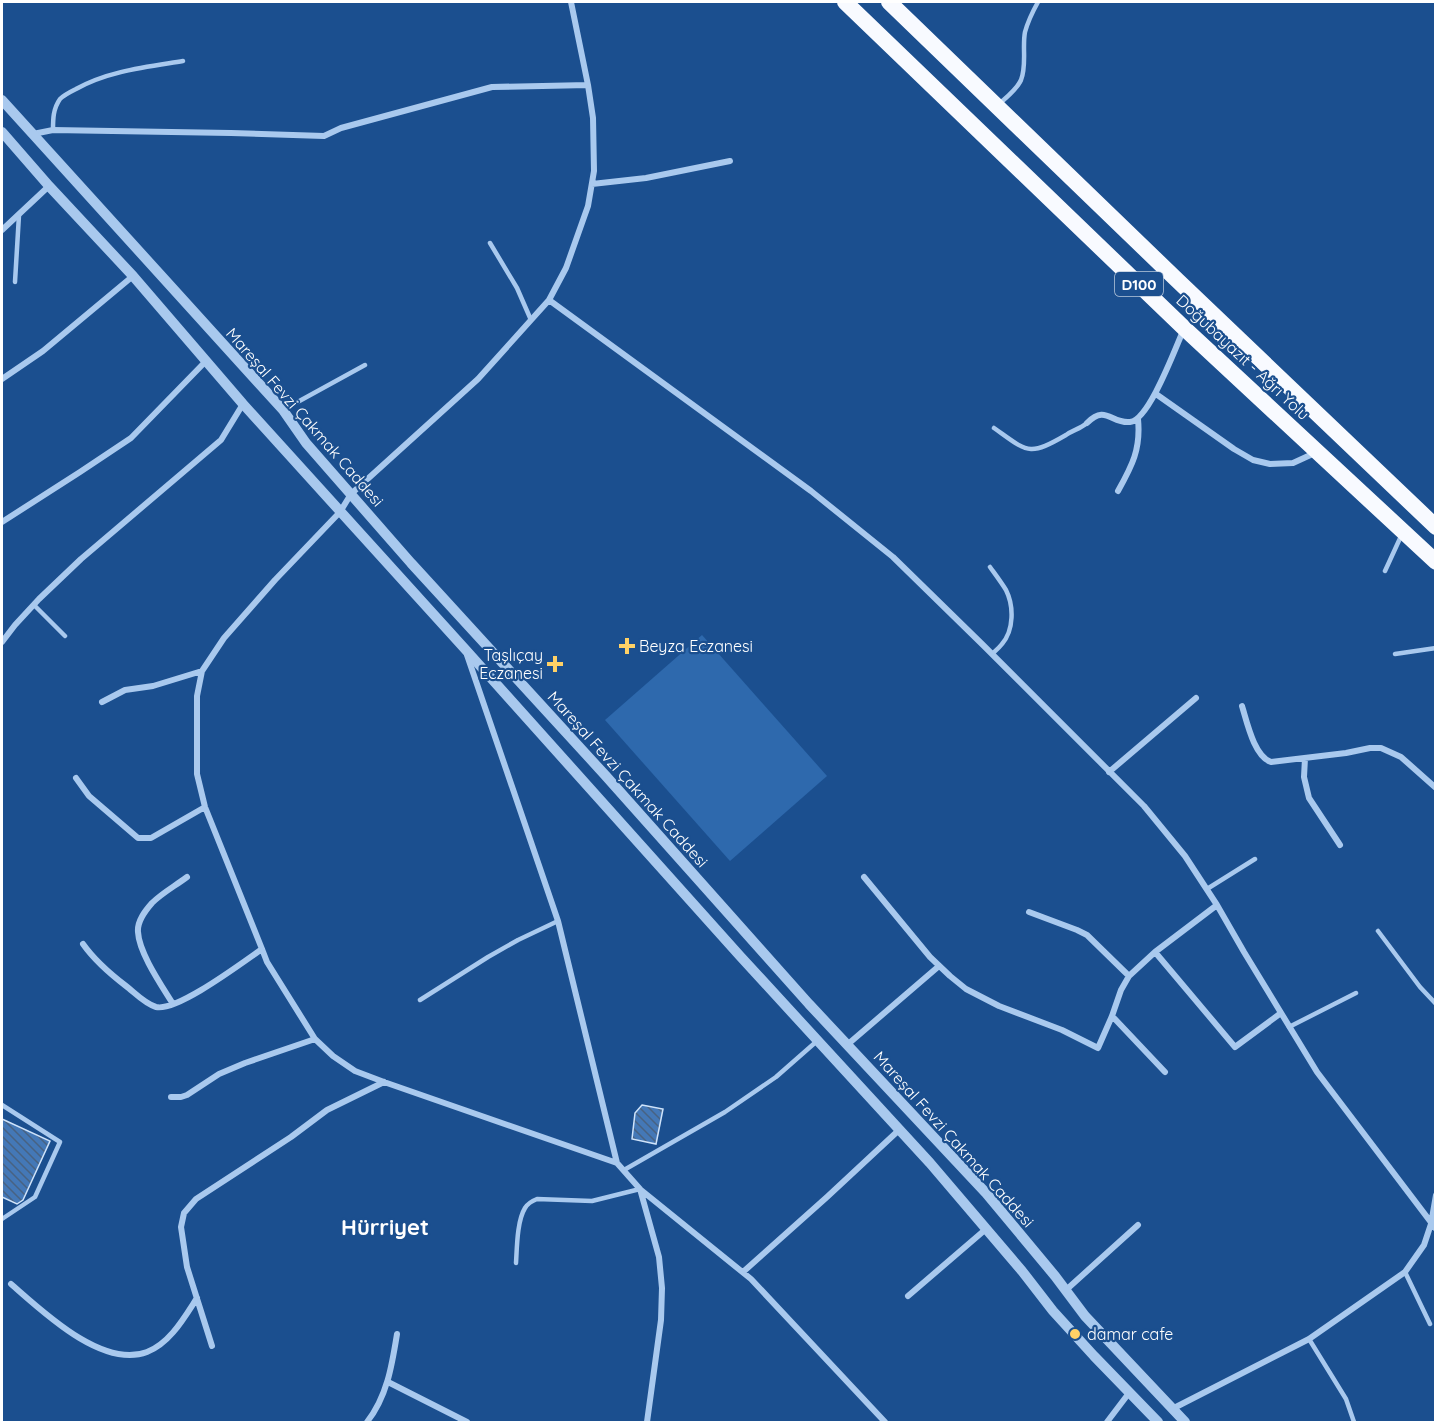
<svg xmlns="http://www.w3.org/2000/svg" width="1437" height="1424" viewBox="0 0 1437 1424" font-family="Quicksand,sans-serif">
<defs>
<pattern id="building-back-hatch" width="6" height="6" patternUnits="userSpaceOnUse" patternTransform="scale(1.5)"><rect width="6" height="6" fill="#4478b7"/><path d="M-1 5l2 2M0 0l6 6M5-1l2 2" fill="none" stroke="#486282"/></pattern>
</defs>
<rect width="100%" height="100%" fill="#1b4f8f"/>
<!-- garden -->
<path fill="#2e69ad" d="M 702,635 L 827,776 L 730,861 L 605,720 Z"/>
<!-- building -->
<path fill="url(#building-back-hatch)" stroke="#cfe3fa" stroke-width="1.5" d="M 642,1105 L 663,1109 L 656,1144 L 632,1139 L 635,1113 Z
M 2,1119 L 50,1141 L 23,1200 L 17,1204 L 2,1197 Z"/>
<g fill="none" stroke-linecap="round" stroke-linejoin="round">
<!-- service -->
<path stroke="#a9c9ee" stroke-width="4.5" d="M 999,104 C 1007,97 1017,89 1021,80 C 1027,65 1022,47 1025,32 C 1028,21 1033,11 1038,2
M 53,130 C 53,119 53,109 60,99 C 64,95 70,92 76,89 C 108,71 146,67 183,61
M 490,243 L 517,288 L 531,320
M 15,282 L 19,215
M 283,410 L 365,365
M 994,428 C 1028,452 1028,457 1066,435 C 1073,430 1080,429 1087,423
M 990,567 C 995,574 1001,582 1006,590 C 1014,606 1014,630 1002,644 C 999,648 995,651 992,654
M 1385,571 L 1402,534
M 34,605 L 65,636
M 1395,654 L 1436,648
M 1207,889 L 1255,859
M 1378,931 L 1420,987 L 1436,1004
M 420,1000 L 488,957 L 518,940 L 558,921
M 1289,1027 L 1356,993
M 2,1105 L 60,1142 L 35,1197 L 2,1219
M 624,1170 L 725,1112 L 776,1077 L 817,1041
M 516,1263 C 517,1247 517,1221 525,1208 C 528,1203 532,1201 537,1199 L 592,1201 L 640,1189
M 1405,1272 L 1430,1324
M 1309,1339 L 1346,1399 L 1354,1422"/>
<!-- minor -->
<path stroke="#a9c9ee" stroke-width="6" d="M 571,2 L 588,85 L 593,118 L 594,171 L 588,206 L 566,268 L 549,300 L 478,379 L 351,494 L 340,512 L 275,580 L 224,638 L 202,671 L 197,696 L 197,774 L 205,807 L 262,949 L 267,962 L 315,1039 L 333,1056 L 355,1071 L 384,1082 L 617,1163
M 33,134 L 53,130 L 231,133 L 324,136 L 341,128 L 492,87 L 588,85
M 592,184 L 646,178 L 730,161
M 2,230 L 49,186
M 549,300 L 811,491 L 893,557 L 983,645 L 1144,806 L 1185,856 L 1217,905 L 1244,952 L 1317,1072 L 1436,1229
M 2,379 L 43,351 L 133,276
M 1156,394 L 1234,449 L 1253,460 L 1270,464 L 1293,463 L 1317,452
M 1087,423 C 1106,404 1111,424 1130,422 C 1149,420 1175,349 1183,331
M 1118,491 C 1132,466 1141,449 1138,419
M 2,522 L 80,472 L 131,438 L 206,361
M 2,642 L 15,625 L 39,599 L 81,559 L 221,440 L 243,404
M 467,655 L 558,921 L 617,1163 L 640,1189 L 659,1257 L 662,1288 L 661,1320 L 647,1422
M 102,702 L 125,690 L 153,686 L 202,671
M 1242,706 C 1247,722 1254,756 1271,762 L 1346,753 L 1370,748 L 1381,748 L 1401,757 L 1436,788
M 1305,758 L 1304,777 L 1309,798 L 1340,845
M 1109,772 L 1196,698
M 76,778 L 89,796 L 138,838 L 151,838 L 205,807
M 864,877 L 930,957 L 950,976 L 966,989 L 999,1006 L 1062,1030 L 1098,1048 L 1112,1016 L 1121,990 L 1129,976 L 1155,952 L 1217,905
M 1029,912 L 1077,930 L 1087,935 L 1129,976
M 83,944 C 95,961 109,973 126,986 C 135,993 145,1004 156,1007 C 177,1012 243,962 262,949
M 1155,952 L 1235,1047 L 1281,1013
M 173,1004 C 162,986 139,953 138,932 C 137,921 145,911 152,903 C 162,893 175,886 187,877
M 1112,1016 L 1165,1072
M 847,1045 L 939,966
M 171,1097 L 181,1097 L 187,1095 L 219,1074 L 245,1063 L 315,1039
M 641,1190 L 751,1279 L 885,1422
M 743,1272 L 827,1197 L 899,1130
M 11,1284 C 42,1311 102,1369 147,1352 C 170,1343 184,1318 197,1298
M 1066,1290 L 1138,1225
M 908,1296 L 986,1229
M 212,1346 L 187,1267 L 181,1227 L 184,1213 L 196,1199 L 291,1137 L 327,1110 L 384,1082
M 388,1382 L 467,1422
M 1172,1409 L 1309,1339 L 1405,1272 L 1424,1245 L 1431,1224 L 1436,1195
M 367,1422 C 387,1397 392,1365 397,1334
M 1107,1422 L 1129,1393"/>
<!-- tertiary -->
<path stroke="#a9c9ee" stroke-width="10" d="M 2,100 L 283,410 L 306,443 L 411,563 L 605,775 L 809,1004 L 986,1193 L 1055,1276 L 1085,1316 L 1185,1422
M 2,132 L 49,186 L 133,276 L 243,404 L 465,649 L 740,956 L 930,1163 L 1022,1271 L 1053,1311 L 1094,1356 L 1158,1422"/>
<!-- trunk -->
<path stroke="#f8faff" stroke-width="16" d="M 845,2 L 1184,328 L 1436,562
M 889,2 L 1177,280 L 1436,527"/>
</g>
<!-- markers -->
<g fill="#ffd166" stroke="#1b4f8f" stroke-width="2">
<path d="M624 637h6v6h6v6h-6v6h-6v-6h-6v-6h6z"/>
<path d="M552 655h6v6h6v6h-6v6h-6v-6h-6v-6h6z"/>
<circle cx="1075" cy="1334" r="6"/>
</g>
<g text-anchor="middle" dominant-baseline="central" stroke-width="4.5" stroke-linejoin="round" paint-order="stroke">
<!-- shield labels -->
<rect fill="#1b4f8f" stroke="#bbcadd" stroke-width="1.5" x="1115" y="272" width="48" height="24" rx="4.5"/>
<g font-size="15" font-weight="bold" fill="#fff">
<text x="1139" y="284">D100</text>
</g>
<!-- street labels -->
<g font-size="16" fill="#fff" stroke="#1b4f8f">
<text transform="translate(1243 357) rotate(43)">Doğubayazıt - Ağrı Yolu</text>
<text transform="translate(305 417) rotate(49)">Mareşal Fevzi Çakmak Caddesi</text>
<text transform="translate(628 779) rotate(48)">Mareşal Fevzi Çakmak Caddesi</text>
<text transform="translate(954 1139) rotate(48)">Mareşal Fevzi Çakmak Caddesi</text>
</g>
<!-- poi labels -->
<g font-size="16" fill="#fff" stroke="#1b4f8f" text-anchor="start">
<text x="639" y="646">Beyza Eczanesi</text>
<text x="543" y="655" text-anchor="end">Taşlıçay<tspan x="543" dy="18">Eczanesi</tspan></text>
<text x="1087" y="1334">damar cafe</text>
</g>
<!-- district labels -->
<g font-size="22" font-weight="bold" fill="#fff" stroke="#1b4f8f">
<text x="385" y="1227">Hürriyet</text>
</g>
</g>
<!-- border -->
<rect width="1437" height="1424" fill="none" stroke="#ffffff" stroke-width="6"/>
</svg>
